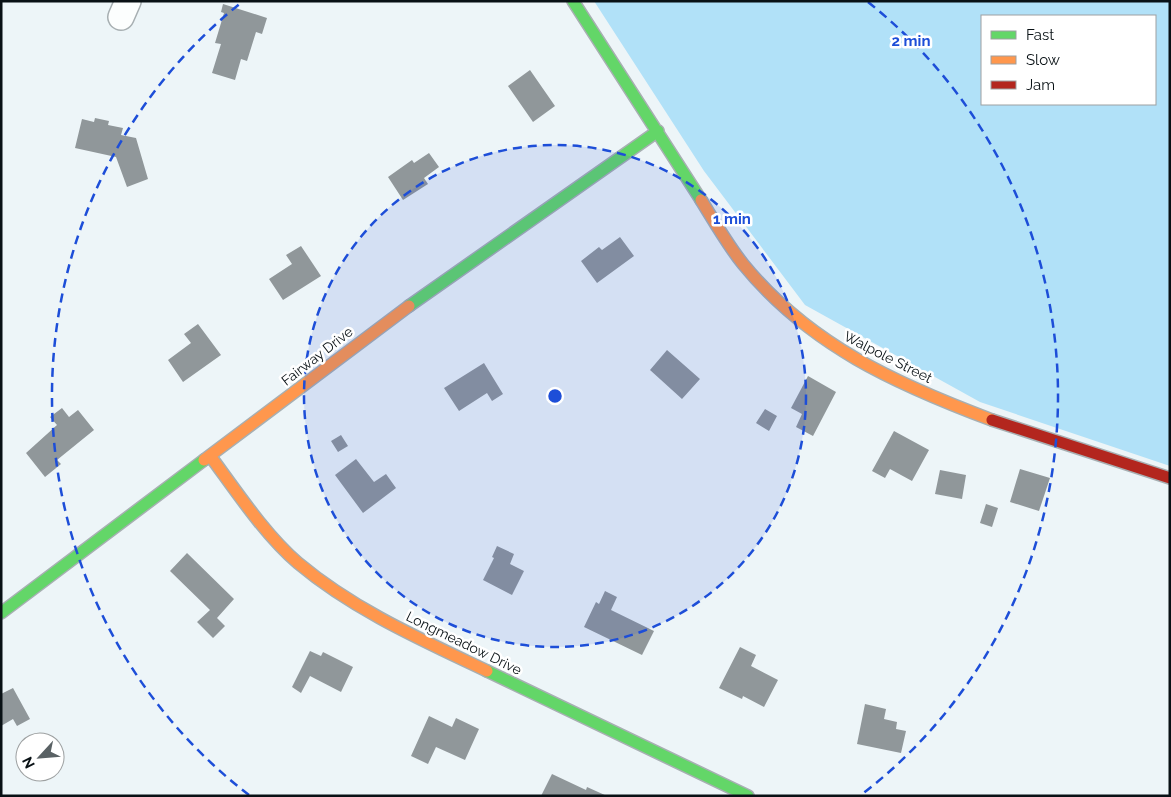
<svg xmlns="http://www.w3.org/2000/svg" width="1171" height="797" viewBox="0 0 1171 797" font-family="Raleway,sans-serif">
<rect width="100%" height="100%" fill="#edf5f8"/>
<!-- green -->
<path fill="#b1e1f8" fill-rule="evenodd" d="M 594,1 L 1170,1 L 1170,466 L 980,402 L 805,305 L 704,171 ZM 982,16 L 1155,16 L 1155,104 L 982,104 Z"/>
<!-- building -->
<path fill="#90979a" d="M 223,4 L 267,18 L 262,34 L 256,32 L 247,61 L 241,59 L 235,80 L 212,73 L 221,44 L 215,43 L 224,13 L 221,12 Z
M 530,70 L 555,106 L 533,122 L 508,86 Z
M 95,118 L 109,121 L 108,125 L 123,128 L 121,135 L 136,138 L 148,179 L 127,187 L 116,157 L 75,148 L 82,119 L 94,122 Z
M 429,153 L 439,167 L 424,178 L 428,184 L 403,200 L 388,177 L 412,160 L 414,163 Z
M 620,237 L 634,256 L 597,283 L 581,261 L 599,247 L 602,250 Z
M 301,246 L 321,276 L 283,300 L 269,279 L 292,264 L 286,255 Z
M 198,324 L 221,355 L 183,382 L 168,360 L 191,343 L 184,334 Z
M 667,350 L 700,379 L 682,399 L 650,370 Z
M 484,363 L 503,394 L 492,401 L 487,393 L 459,411 L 444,388 Z
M 808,376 L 836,392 L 813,436 L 796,427 L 802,414 L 791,408 Z
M 62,408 L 69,417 L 78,410 L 94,430 L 57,460 L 61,464 L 45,477 L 26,453 L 57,425 L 50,417 Z
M 765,409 L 777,416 L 769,431 L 756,423 Z
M 894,431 L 929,450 L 912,481 L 890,469 L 885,478 L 872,471 Z
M 341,435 L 348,446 L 338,452 L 331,441 Z
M 356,459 L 374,482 L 386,474 L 396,488 L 363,513 L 335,475 Z
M 1020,469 L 1050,478 L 1039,511 L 1010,502 Z
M 940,470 L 966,475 L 962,499 L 935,494 Z
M 986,504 L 998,508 L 992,527 L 980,523 Z
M 497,546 L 514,554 L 510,564 L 524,571 L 512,595 L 483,580 L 494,558 L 492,557 Z
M 187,553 L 234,599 L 217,618 L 225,626 L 213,638 L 197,622 L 210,610 L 170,571 Z
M 605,591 L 617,597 L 611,610 L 654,631 L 642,655 L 584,627 L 596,602 L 599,604 Z
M 740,647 L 756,655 L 751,666 L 778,680 L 764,707 L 743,696 L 742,699 L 719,688 Z
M 310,651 L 321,656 L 323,652 L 353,667 L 341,692 L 310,676 L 301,693 L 292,687 Z
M 13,688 L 30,719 L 17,726 L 13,719 L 1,726 L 1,694 Z
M 865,704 L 886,709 L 884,719 L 897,722 L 896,729 L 906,731 L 901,753 L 857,744 Z
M 429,716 L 452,727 L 456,718 L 479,729 L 465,760 L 436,747 L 428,764 L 411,756 Z
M 552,774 L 586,790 L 587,787 L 607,796 L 541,796 Z"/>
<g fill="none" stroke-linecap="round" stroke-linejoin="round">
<defs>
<path id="street" d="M 121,17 L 128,1"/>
<path id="fast" d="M 573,1 L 701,200
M 409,306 L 658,131
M 1,613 L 204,460
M 487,671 L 748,796"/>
<path id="slow" d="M 701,200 C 714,221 727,244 743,264 C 809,345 896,384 992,420
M 211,457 C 236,491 266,536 298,563 C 354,610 422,640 487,671
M 204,460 L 409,306"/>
<path id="jam" d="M 992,420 L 1170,478"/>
</defs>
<!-- street casing -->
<use href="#street" stroke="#a7afb2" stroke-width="28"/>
<!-- fast casing -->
<use href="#fast" stroke="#a7afb2" stroke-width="14"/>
<!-- slow casing -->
<use href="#slow" stroke="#a7afb2" stroke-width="14"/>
<!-- jam casing -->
<use href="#jam" stroke="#a7afb2" stroke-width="14"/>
<!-- street -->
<use href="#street" stroke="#fcfefe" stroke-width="25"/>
<!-- fast -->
<use href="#fast" stroke="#63d668" stroke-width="11"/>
<!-- slow -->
<use href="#slow" stroke="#ff974d" stroke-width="11"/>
<!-- jam -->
<use href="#jam" stroke="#b3261e" stroke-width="11"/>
</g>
<!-- distance rings -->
<circle cx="555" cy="396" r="251" fill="#1d4ed8" fill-opacity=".12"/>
<g fill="none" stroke="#1d4ed8" stroke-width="2.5" stroke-dasharray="9 6">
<circle cx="555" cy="396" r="251"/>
<path d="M249 795A503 503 0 0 1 242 2M868 2A503 503 0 0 1 861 795"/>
</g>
<g text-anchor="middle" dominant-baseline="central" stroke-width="5" stroke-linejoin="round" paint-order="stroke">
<!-- street labels -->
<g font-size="14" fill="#091115" stroke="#fff">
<text transform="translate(317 356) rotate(-38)">Fairway Drive</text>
<text transform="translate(888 357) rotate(27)">Walpole Street</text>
<text transform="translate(464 643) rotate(26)">Longmeadow Drive</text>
</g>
</g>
<circle cx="555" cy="396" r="8" fill="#1d4ed8" stroke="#fff" stroke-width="2.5"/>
<g font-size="15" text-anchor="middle" font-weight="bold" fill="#1d4ed8" stroke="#fff" stroke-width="5" stroke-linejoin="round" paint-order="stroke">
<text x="911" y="46">2 min</text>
<text x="732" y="224">1 min</text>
</g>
<!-- border -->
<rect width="1171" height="797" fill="none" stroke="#091115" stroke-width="5"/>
<!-- legend -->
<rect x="981" y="15" width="175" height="90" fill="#ffffff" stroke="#9da0a1"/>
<rect x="991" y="31" width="25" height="8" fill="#63d668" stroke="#9da0a1"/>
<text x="1026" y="40" font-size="15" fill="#091115">Fast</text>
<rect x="991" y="56" width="25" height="8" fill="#ff974d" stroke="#9da0a1"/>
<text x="1026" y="65" font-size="15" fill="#091115">Slow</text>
<rect x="991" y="81" width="25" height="8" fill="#b3261e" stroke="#9da0a1"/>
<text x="1026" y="90" font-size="15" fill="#091115">Jam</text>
<!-- north arrow -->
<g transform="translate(40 757) rotate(244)"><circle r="24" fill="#ffffff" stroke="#9da0a1"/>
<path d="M0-4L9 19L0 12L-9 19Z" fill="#596164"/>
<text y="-8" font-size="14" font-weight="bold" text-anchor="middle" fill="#091115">N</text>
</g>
</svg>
